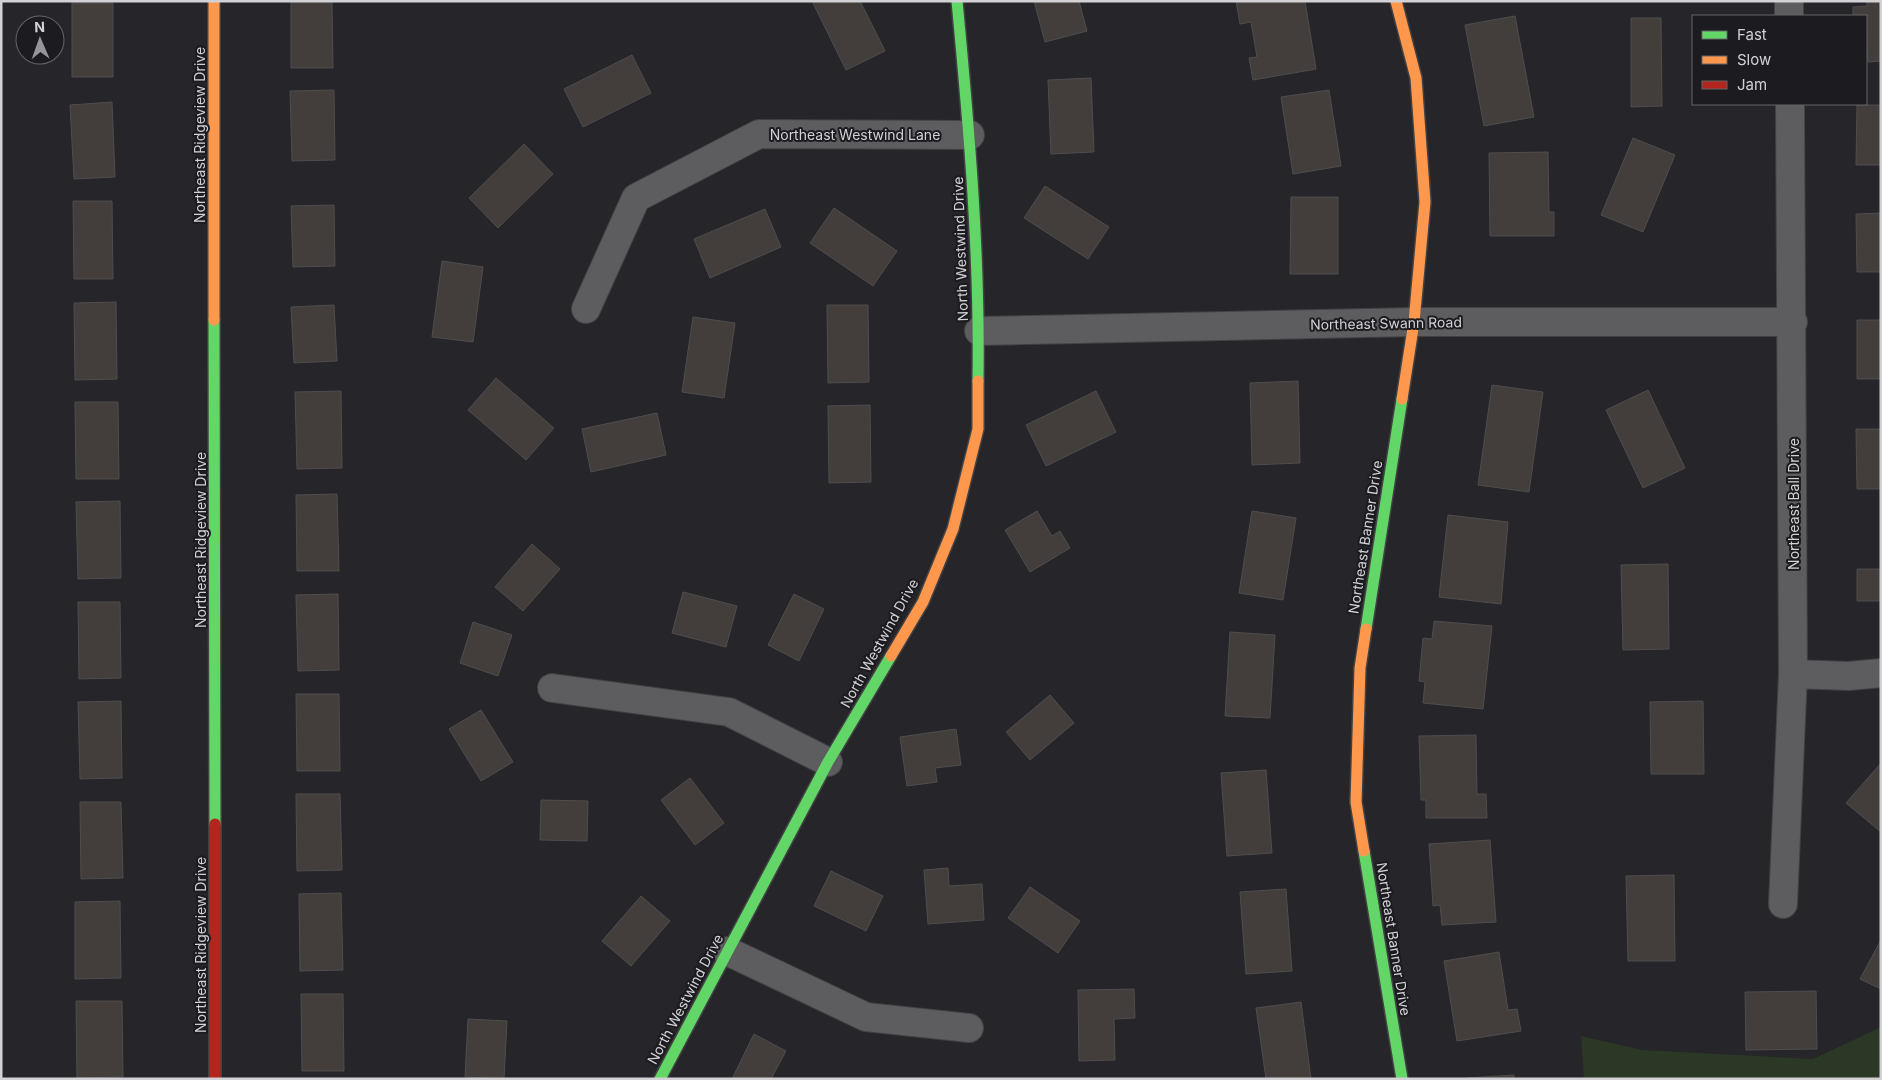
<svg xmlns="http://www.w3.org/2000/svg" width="1882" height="1080" viewBox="0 0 1882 1080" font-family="Inter,sans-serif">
<rect width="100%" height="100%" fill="#262529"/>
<!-- green -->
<path fill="#2c3826" d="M 1881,1027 L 1881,1079 L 1584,1079 L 1581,1036 L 1642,1050 L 1813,1059 Z"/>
<!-- building -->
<path fill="#433e3c" stroke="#4f4d4e" d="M 291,1 L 332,1 L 333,68 L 291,68 Z
M 812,1 L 860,1 L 885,51 L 846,70 Z
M 1034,1 L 1079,1 L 1087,31 L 1045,42 Z
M 1236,1 L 1305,1 L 1316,69 L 1253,80 L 1249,58 L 1257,57 L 1251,22 L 1240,24 Z
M 1867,1 L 1881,1 L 1881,61 L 1868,62 L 1866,16 L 1853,16 L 1853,7 L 1867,6 Z
M 72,3 L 113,3 L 113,77 L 72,77 Z
M 1515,16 L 1534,117 L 1484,126 L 1465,25 Z
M 1631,18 L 1661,18 L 1662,106 L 1631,107 Z
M 632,55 L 651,93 L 583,127 L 564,89 Z
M 1091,78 L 1094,152 L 1051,154 L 1048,80 Z
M 334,90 L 335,160 L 292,161 L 290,91 Z
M 1329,90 L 1341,166 L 1293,174 L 1281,97 Z
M 112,102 L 115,177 L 74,179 L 70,105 Z
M 1857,105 L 1881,105 L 1881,165 L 1856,165 Z
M 1633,138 L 1675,155 L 1643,232 L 1601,215 Z
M 524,144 L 553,174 L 498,228 L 469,198 Z
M 1548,152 L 1549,212 L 1554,212 L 1554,236 L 1490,236 L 1489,153 Z
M 1045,186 L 1109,227 L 1088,259 L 1024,218 Z
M 1291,197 L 1338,197 L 1338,274 L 1290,274 Z
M 73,201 L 112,201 L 113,279 L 74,279 Z
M 334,205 L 335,266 L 293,267 L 291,206 Z
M 834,208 L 897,251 L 873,286 L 810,243 Z
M 765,209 L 781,247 L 710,278 L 694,239 Z
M 1881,213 L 1881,272 L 1857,272 L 1856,214 Z
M 442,261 L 483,267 L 473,342 L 432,337 Z
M 116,302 L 117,379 L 75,380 L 74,303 Z
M 334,305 L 337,361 L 294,363 L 291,307 Z
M 827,305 L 868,305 L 869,382 L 828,383 Z
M 693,317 L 735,323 L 724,398 L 682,392 Z
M 1857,320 L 1881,320 L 1881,379 L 1857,379 Z
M 496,378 L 554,428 L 526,460 L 468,410 Z
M 1298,381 L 1300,463 L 1252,465 L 1250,383 Z
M 1492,385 L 1543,392 L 1529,492 L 1478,485 Z
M 1648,390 L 1685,468 L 1643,488 L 1606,410 Z
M 341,391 L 342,468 L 297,469 L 295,392 Z
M 1096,391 L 1116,432 L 1046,466 L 1026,425 Z
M 75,402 L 118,402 L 119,479 L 76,479 Z
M 870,405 L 871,482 L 829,483 L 828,406 Z
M 657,413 L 666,455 L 591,472 L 582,429 Z
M 1856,429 L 1881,429 L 1881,489 L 1857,489 Z
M 337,494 L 339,571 L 297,571 L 296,495 Z
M 120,501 L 121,578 L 78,579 L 76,502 Z
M 1037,511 L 1052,536 L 1060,531 L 1070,548 L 1030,572 L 1005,530 Z
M 1252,511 L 1296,518 L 1283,600 L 1239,593 Z
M 1448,515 L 1508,522 L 1501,604 L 1439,597 Z
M 532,544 L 560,569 L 523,611 L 495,587 Z
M 1668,564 L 1669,649 L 1623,650 L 1621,565 Z
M 1857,569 L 1881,569 L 1881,601 L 1857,601 Z
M 683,592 L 737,606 L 726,647 L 672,633 Z
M 338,594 L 339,670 L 298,671 L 296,595 Z
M 794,594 L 824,609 L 799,661 L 768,645 Z
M 78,602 L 120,602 L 121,678 L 79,679 Z
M 1434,621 L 1492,626 L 1483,709 L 1423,703 L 1425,682 L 1419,681 L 1423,638 L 1432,639 Z
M 473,622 L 512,635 L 498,676 L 460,663 Z
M 1230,632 L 1275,635 L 1270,718 L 1225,716 Z
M 296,694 L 339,694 L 340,771 L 297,771 Z
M 1050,695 L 1074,723 L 1030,760 L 1006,732 Z
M 121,701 L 122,778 L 80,779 L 78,702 Z
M 1703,701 L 1704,774 L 1651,774 L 1650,702 Z
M 481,710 L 513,762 L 481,781 L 449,729 Z
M 956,729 L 961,765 L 935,768 L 937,782 L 907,786 L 900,737 Z
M 1476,735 L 1477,794 L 1486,794 L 1487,818 L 1426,818 L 1426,800 L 1421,800 L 1419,736 Z
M 1881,763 L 1881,832 L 1846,803 Z
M 1266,770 L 1272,853 L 1227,856 L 1221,773 Z
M 690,778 L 724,823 L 695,845 L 661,800 Z
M 296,794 L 340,794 L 342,870 L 297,871 Z
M 541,800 L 588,801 L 587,841 L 540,840 Z
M 80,802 L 121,802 L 123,878 L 81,879 Z
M 1490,840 L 1496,922 L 1442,925 L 1440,905 L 1433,906 L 1429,844 Z
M 948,868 L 949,886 L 982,884 L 984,920 L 928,924 L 924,870 Z
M 831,871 L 883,896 L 866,931 L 814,906 Z
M 1674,875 L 1675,961 L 1628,961 L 1626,876 Z
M 1030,887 L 1080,921 L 1058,953 L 1008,918 Z
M 1286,889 L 1292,971 L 1246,974 L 1240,892 Z
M 341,893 L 343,970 L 300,971 L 299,894 Z
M 641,896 L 670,921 L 631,966 L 602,941 Z
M 120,901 L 121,978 L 75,979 L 75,902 Z
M 1881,940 L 1881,989 L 1860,979 Z
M 1499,952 L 1508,1010 L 1517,1009 L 1521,1031 L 1457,1041 L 1444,961 Z
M 1134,989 L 1135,1018 L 1114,1019 L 1115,1060 L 1079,1061 L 1078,990 Z
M 1816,991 L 1817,1049 L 1746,1050 L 1745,992 Z
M 301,994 L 343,994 L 344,1071 L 302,1071 Z
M 76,1001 L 122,1001 L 123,1077 L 77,1078 Z
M 1301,1002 L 1311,1079 L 1266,1079 L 1256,1008 Z
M 468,1019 L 507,1021 L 504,1079 L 465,1077 Z
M 754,1034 L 786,1051 L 771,1079 L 732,1079 Z
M 1514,1075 L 1514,1079 L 1467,1079 L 1467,1078 Z"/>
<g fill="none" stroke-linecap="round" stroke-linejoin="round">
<defs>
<path id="street" d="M 1789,1 L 1789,16
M 586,309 L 636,198 L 759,134 L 970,135
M 979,331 L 1414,322 L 1793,322
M 1793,674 L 1849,676 L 1881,673
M 552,688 L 729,712 L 828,762
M 1783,904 L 1793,674 L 1790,104
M 727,951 L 866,1017 L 969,1028"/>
<path id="fast" d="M 957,1 C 969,127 980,254 978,381
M 214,320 L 215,824
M 1366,629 L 1402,399
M 1364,851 L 1402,1079
M 660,1079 L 828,762 L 891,656"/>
<path id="slow" d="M 214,1 L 214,320
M 1396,1 L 1416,78 L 1425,202 L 1414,322 L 1402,399
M 891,656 L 923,602 L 953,529 L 978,429 L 978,381
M 1364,851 L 1356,802 L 1360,668 L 1366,629"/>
<path id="jam" d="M 215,824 L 215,1079"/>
</defs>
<!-- street casing -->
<use href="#street" stroke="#424245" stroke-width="30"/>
<!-- fast casing -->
<use href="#fast" stroke="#424245" stroke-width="14"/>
<!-- slow casing -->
<use href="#slow" stroke="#424245" stroke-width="14"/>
<!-- jam casing -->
<use href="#jam" stroke="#424245" stroke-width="14"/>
<!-- street -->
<use href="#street" stroke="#5d5c5f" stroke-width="28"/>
<!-- fast -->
<use href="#fast" stroke="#63d668" stroke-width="11"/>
<!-- slow -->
<use href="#slow" stroke="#ff974d" stroke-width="11"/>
<!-- jam -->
<use href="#jam" stroke="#b3261e" stroke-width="11"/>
</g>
<g text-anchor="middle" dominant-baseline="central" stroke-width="4" stroke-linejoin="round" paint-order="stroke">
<!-- street labels -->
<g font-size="14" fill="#d2d2d6" stroke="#1b1b20">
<text x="855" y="134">Northeast Westwind Lane</text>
<text transform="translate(199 135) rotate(-90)">Northeast Ridgeview Drive</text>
<text transform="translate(960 249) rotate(-92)">North Westwind Drive</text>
<text transform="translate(1386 323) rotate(-1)">Northeast Swann Road</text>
<text transform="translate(1793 504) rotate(-90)">Northeast Ball Drive</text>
<text transform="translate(1365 537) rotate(-81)">Northeast Banner Drive</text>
<text transform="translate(200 540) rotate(-90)">Northeast Ridgeview Drive</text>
<text transform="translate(879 643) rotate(-61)">North Westwind Drive</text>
<text transform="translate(1394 939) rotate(81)">Northeast Banner Drive</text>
<text transform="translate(200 945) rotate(-90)">Northeast Ridgeview Drive</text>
<text transform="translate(685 999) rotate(-62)">North Westwind Drive</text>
</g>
</g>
<!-- border -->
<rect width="1882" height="1080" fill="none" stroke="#d2d2d6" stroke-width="5"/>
<!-- legend -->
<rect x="1692" y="15" width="175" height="90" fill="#1b1b20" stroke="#646469"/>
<rect x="1702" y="31" width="25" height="8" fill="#63d668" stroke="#646469"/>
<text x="1737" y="40" font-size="15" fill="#d2d2d6">Fast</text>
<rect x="1702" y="56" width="25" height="8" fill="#ff974d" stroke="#646469"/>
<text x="1737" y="65" font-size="15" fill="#d2d2d6">Slow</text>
<rect x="1702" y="81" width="25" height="8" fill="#b3261e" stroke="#646469"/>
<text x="1737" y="90" font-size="15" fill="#d2d2d6">Jam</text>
<!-- north arrow -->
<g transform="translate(40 40) rotate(358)"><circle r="24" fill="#1b1b20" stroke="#646469"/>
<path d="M0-4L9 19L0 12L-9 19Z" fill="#969599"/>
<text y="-8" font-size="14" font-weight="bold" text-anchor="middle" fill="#d2d2d6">N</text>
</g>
</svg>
